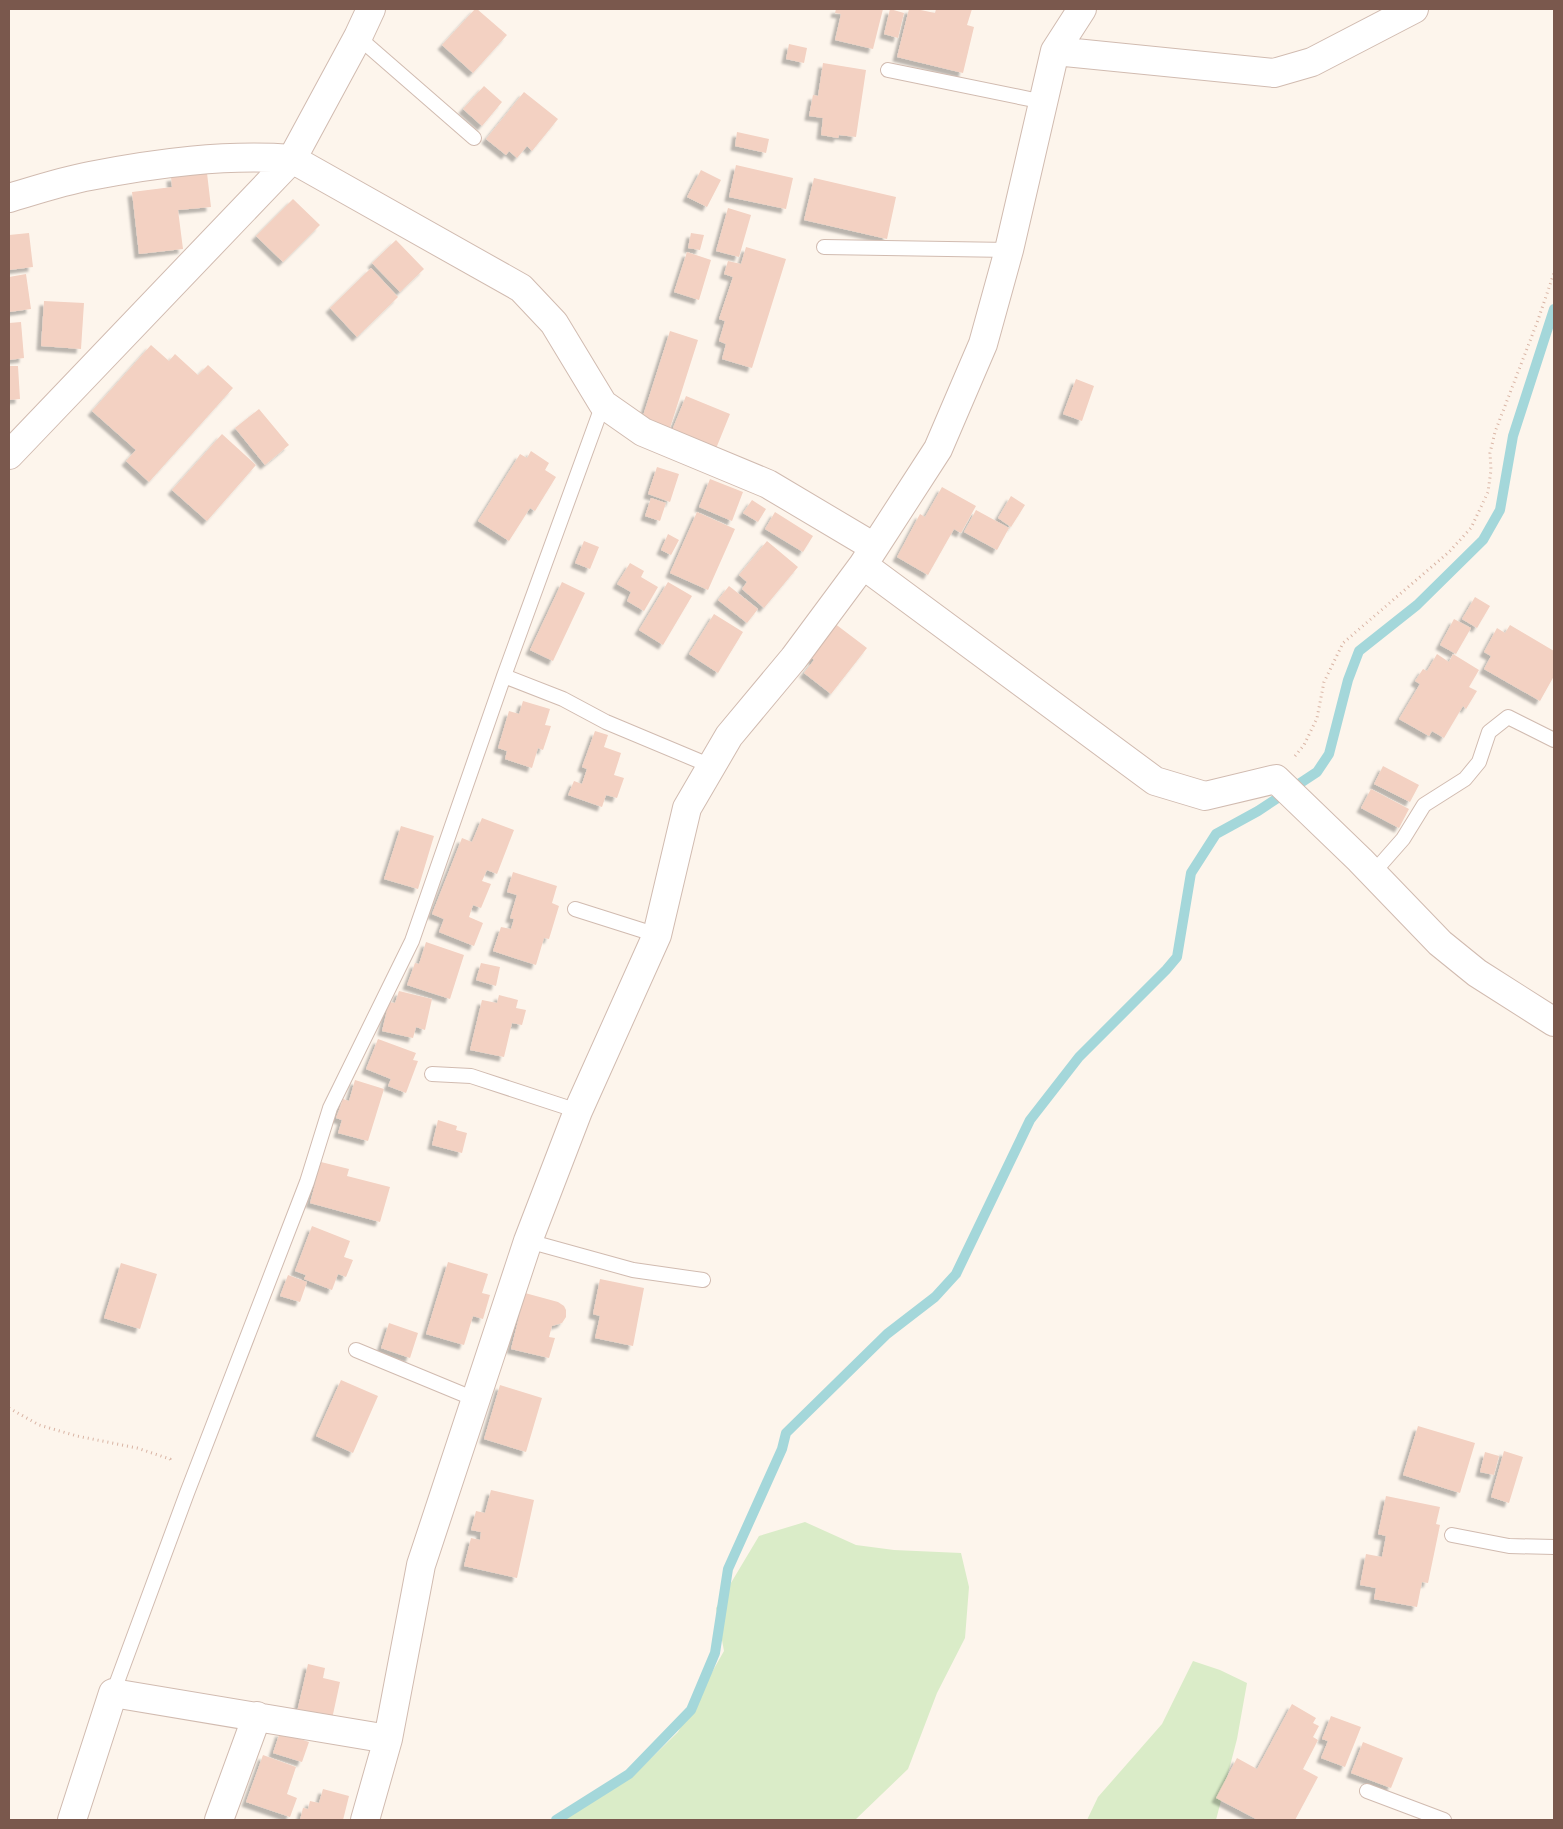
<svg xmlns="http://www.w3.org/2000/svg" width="1563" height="1829" viewBox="0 0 1563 1829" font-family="Quicksand,sans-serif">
<defs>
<filter id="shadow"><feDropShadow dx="-4.5" dy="4.5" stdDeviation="1" flood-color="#0004"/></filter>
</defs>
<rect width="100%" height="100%" fill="#fdf5ec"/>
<!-- green -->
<path fill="#daecc8" d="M 805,1522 L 856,1545 L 894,1550 L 961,1553 L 969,1587 L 965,1638 L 937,1693 L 908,1769 L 855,1820 L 560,1820 L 637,1772 L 678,1732 L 724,1651 L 716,1608 L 759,1536 Z
M 1193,1661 L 1220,1670 L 1247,1683 L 1237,1739 L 1216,1820 L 1087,1820 L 1098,1797 L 1162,1724 Z"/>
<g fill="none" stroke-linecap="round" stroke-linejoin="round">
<!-- stream -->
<path stroke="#a4d7da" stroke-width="10" d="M 556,1820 L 629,1774 L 691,1710 L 715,1653 L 728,1569 L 782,1449 L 786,1433 L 887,1334 L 935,1297 L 956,1274 L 1030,1120 L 1079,1057 L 1166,970 L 1177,957 L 1191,873 L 1216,834 L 1258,811 L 1317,772 L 1329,754 L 1348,680 L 1359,651 L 1417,605 L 1483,540 L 1500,510 L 1513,436 L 1554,309"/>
</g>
<!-- building -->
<path fill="#f3d1c2" filter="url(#shadow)" d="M 475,9 L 477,9 L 507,35 L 473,73 L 442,45 Z
M 836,9 L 883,9 L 873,49 L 835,40 L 841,14 L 835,13 Z
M 890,9 L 904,13 L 898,38 L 884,34 Z
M 909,9 L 916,9 L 935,13 L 936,9 L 972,9 L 967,25 L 974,27 L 963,73 L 897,57 Z
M 789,44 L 807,48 L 804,63 L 786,59 Z
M 823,63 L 866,70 L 856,137 L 839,135 L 838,138 L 821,135 L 823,118 L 809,116 L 813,95 L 818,96 Z
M 484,86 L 502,102 L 482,126 L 463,109 Z
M 524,92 L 558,119 L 532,151 L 527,146 L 517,158 L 509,151 L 506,155 L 486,139 Z
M 737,132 L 769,139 L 766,153 L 735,146 Z
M 736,165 L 793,178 L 786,209 L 729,197 Z
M 701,170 L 721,180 L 707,207 L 687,197 Z
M 207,173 L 211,207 L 178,210 L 183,249 L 139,254 L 132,192 L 172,187 L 171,177 Z
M 814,178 L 896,197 L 887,239 L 804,220 Z
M 293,199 L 320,225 L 283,262 L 256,236 Z
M 728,208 L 751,215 L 739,257 L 716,251 Z
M 29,233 L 33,267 L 9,270 L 9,235 Z
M 691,233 L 704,235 L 700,250 L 688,248 Z
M 396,240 L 424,269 L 400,292 L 372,263 Z
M 746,247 L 786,259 L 752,368 L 722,359 L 726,344 L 719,341 L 725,321 L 719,319 L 733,277 L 724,274 L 728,261 L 741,264 Z
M 687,252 L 711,260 L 699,300 L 674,292 Z
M 371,268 L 398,297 L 357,337 L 330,308 Z
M 26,274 L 31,309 L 9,312 L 9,277 Z
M 44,301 L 84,303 L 81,349 L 41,346 Z
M 21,322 L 24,358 L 9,360 L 9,323 Z
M 670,331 L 698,340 L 670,428 L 642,419 Z
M 151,345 L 169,361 L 175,354 L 198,375 L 208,365 L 233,388 L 149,482 L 126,461 L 136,450 L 92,411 Z
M 9,366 L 18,366 L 20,399 L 9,400 Z
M 1076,379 L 1094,386 L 1082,421 L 1063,414 Z
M 686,396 L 730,414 L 715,451 L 671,433 Z
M 259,409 L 289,445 L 265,465 L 235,428 Z
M 222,434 L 256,465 L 207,521 L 172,490 Z
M 531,451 L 549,463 L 545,470 L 556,477 L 535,511 L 530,508 L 509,541 L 478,521 L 520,454 L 527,458 Z
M 657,467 L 679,474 L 670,502 L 648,494 Z
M 710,479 L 743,492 L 732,521 L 699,507 Z
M 942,487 L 976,506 L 961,533 L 954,529 L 928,575 L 897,557 L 920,514 L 925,517 Z
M 1011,496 L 1025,505 L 1011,527 L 998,518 Z
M 651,498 L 666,503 L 660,521 L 645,516 Z
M 752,500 L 766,509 L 758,522 L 743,513 Z
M 976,510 L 1009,528 L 997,550 L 964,532 Z
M 697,512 L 735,529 L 708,590 L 670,573 Z
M 775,512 L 813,536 L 803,552 L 765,529 Z
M 668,534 L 679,540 L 671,555 L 661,550 Z
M 584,541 L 599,547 L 590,569 L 575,563 Z
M 767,541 L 798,567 L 764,608 L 742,589 L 747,582 L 739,575 Z
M 630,563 L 644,571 L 641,577 L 658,587 L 644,611 L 627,601 L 631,592 L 617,584 Z
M 562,582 L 585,593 L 553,661 L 530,650 Z
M 668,582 L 692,596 L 663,645 L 639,630 Z
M 729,586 L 758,609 L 747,623 L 718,600 Z
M 1475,597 L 1490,606 L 1477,628 L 1462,619 Z
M 714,614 L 743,632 L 718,673 L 689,654 Z
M 1454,619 L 1471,628 L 1456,654 L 1440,645 Z
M 834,623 L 867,648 L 831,694 L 804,673 L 814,660 L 809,655 Z
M 1510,625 L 1554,651 L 1554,676 L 1540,701 L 1484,669 L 1491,656 L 1484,652 L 1497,628 L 1505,633 Z
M 1437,654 L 1449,662 L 1453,654 L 1479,670 L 1469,687 L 1477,691 L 1466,709 L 1463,706 L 1444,738 L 1432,731 L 1429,736 L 1399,719 L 1420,684 L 1415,681 L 1423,669 L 1427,671 Z
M 523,701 L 550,709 L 545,725 L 551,726 L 543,750 L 538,748 L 532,768 L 505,759 L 507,751 L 498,748 L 509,711 L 519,714 Z
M 595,731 L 608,735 L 604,747 L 621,753 L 614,775 L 624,778 L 617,798 L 606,795 L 602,807 L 568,795 L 574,781 L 582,784 L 587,769 L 582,767 Z
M 1383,766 L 1419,785 L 1410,802 L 1374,784 Z
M 1371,789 L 1409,809 L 1399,828 L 1361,808 Z
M 482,818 L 514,830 L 497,874 L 487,870 L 482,881 L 491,884 L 481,908 L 473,905 L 469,917 L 483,923 L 474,946 L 439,932 L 444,919 L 432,914 L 462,838 L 472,842 Z
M 401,826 L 434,836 L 418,889 L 384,879 Z
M 513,872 L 557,886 L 552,903 L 559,906 L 549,939 L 544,938 L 536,965 L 493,951 L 501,927 L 511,929 L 514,919 L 510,918 L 517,895 L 507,892 Z
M 426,942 L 464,955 L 450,999 L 407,985 L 415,963 L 419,964 Z
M 481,963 L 500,967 L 496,986 L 476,980 Z
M 399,991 L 432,999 L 425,1030 L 416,1027 L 413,1038 L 382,1031 L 389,1002 L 395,1003 Z
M 499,995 L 518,1000 L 516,1008 L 526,1010 L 522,1025 L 512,1023 L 504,1057 L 470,1050 L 482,1000 L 497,1003 Z
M 378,1039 L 416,1053 L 413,1060 L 418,1061 L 406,1093 L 388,1086 L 391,1079 L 366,1069 Z
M 355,1080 L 384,1089 L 368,1141 L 338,1133 L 342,1120 L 336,1118 L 343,1099 L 349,1101 Z
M 438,1120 L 457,1126 L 456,1130 L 467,1133 L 462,1153 L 432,1145 Z
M 321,1162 L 349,1169 L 347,1176 L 390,1187 L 380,1222 L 310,1203 Z
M 312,1226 L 350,1241 L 344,1257 L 353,1260 L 346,1277 L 338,1274 L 332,1290 L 304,1279 L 306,1275 L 295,1271 Z
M 448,1262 L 488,1274 L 482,1293 L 490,1295 L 483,1319 L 473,1316 L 464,1345 L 426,1334 Z
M 121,1263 L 157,1274 L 140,1329 L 104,1318 Z
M 288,1275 L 307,1282 L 300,1302 L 280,1296 Z
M 600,1279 L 644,1288 L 633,1346 L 595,1338 L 600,1316 L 593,1314 Z
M 525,1293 L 558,1302 L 564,1306 L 566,1310 L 566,1317 L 562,1323 L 552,1326 L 549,1337 L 555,1338 L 549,1358 L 511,1349 Z
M 389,1323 L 418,1333 L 410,1358 L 381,1348 Z
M 341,1380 L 378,1396 L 353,1453 L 316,1436 Z
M 500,1385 L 542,1398 L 526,1452 L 484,1439 Z
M 1418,1426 L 1475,1443 L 1460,1493 L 1403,1475 Z
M 1504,1451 L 1523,1457 L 1509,1503 L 1491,1497 Z
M 1485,1452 L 1499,1456 L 1494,1475 L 1480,1472 Z
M 491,1490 L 534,1500 L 517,1578 L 464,1566 L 471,1538 L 480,1540 L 481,1532 L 471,1530 L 476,1511 L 485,1513 Z
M 1386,1496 L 1440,1507 L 1436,1524 L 1440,1525 L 1428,1583 L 1422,1582 L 1417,1607 L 1374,1599 L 1376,1588 L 1360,1585 L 1366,1554 L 1382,1557 L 1386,1536 L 1378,1534 Z
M 308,1664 L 325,1668 L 323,1678 L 340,1682 L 332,1719 L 297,1712 Z
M 1292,1704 L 1316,1718 L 1313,1723 L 1319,1726 L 1313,1737 L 1318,1740 L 1303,1769 L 1318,1777 L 1295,1820 L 1258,1820 L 1216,1798 L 1237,1758 L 1257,1769 Z
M 1331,1716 L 1361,1727 L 1345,1767 L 1321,1758 L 1328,1741 L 1322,1739 Z
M 280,1732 L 309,1742 L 302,1762 L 273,1753 Z
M 1363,1742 L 1403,1758 L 1391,1788 L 1351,1773 Z
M 263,1755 L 296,1767 L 287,1794 L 297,1798 L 290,1817 L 246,1802 Z
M 323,1789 L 349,1796 L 343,1820 L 300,1820 L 303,1808 L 308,1809 L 310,1801 L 319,1803 Z"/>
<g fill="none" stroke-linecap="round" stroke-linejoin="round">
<defs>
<path id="lane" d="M 358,37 L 474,138
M 888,70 L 1044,102
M 824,247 L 1009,250
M 504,676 L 563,699 L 606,722 L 711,766
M 1373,873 L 1403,839 L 1424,805 L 1465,779 L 1479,762 L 1489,732 L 1508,717 L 1554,740
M 575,909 L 657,935
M 432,1074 L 471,1076 L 578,1111
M 528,1241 L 633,1270 L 703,1280
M 356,1350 L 477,1400
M 1452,1535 L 1509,1546 L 1554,1547
M 113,1693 L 187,1493 L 307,1182 L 330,1108 L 412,941 L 504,676 L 603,404
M 1367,1791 L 1444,1820"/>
<path id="street" d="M 1055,51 L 1274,73 L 1312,62 L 1414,9
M 9,198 C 36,190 63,181 90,176 C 157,163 225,154 292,159 L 521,288 L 554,323 L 603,404 L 643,432 L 768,484 L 874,547
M 9,455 L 292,159 L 358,37 L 371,9
M 863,565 L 1155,781 L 1205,796 L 1276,779 L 1360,860 L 1440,943 L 1477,973 L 1554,1022
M 72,1820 L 113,1693 L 388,1739
M 219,1820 L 257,1716
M 365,1820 L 388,1739 L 421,1565 L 528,1241 L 578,1111 L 657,935 L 687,808 L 729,736 L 794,658 L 863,565 L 938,449 L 983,344 L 1009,250 L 1055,51 L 1082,9"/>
</defs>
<!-- lane casing -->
<use href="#lane" stroke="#d1bbb0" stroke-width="16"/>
<!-- street casing -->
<use href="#street" stroke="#d1bbb0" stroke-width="30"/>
<!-- path -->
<path stroke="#d9b4a4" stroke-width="3" stroke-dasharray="1 4" stroke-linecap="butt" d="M 1295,756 L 1304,745 L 1317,718 L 1324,682 L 1343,643 L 1449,552 L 1471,528 L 1488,492 L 1491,470 L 1490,453 L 1495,432 L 1538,320 L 1554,273
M 9,1408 L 39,1425 L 77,1436 L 137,1448 L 170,1459 L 172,1463"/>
<!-- lane -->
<use href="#lane" stroke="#fff" stroke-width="14"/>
<!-- street -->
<use href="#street" stroke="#fff" stroke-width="28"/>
</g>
<!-- border -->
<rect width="1563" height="1829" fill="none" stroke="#7a584d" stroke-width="20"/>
</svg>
